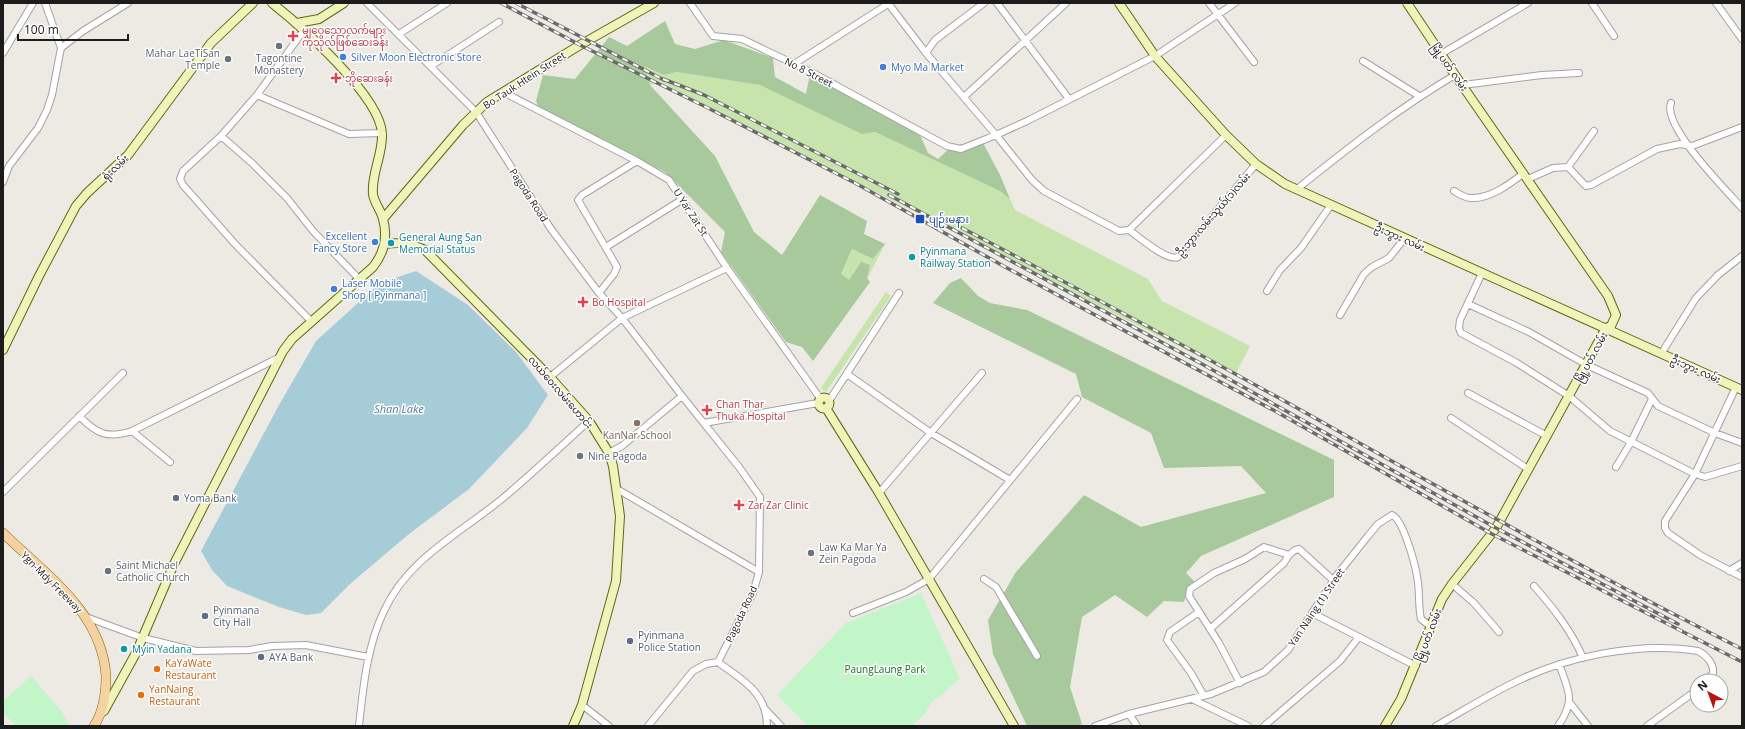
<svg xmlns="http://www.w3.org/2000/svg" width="1745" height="729" viewBox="0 0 1745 729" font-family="'Open Sans','Noto Sans Myanmar',sans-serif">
<rect width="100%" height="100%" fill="#edeae3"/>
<!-- grass -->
<path fill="#c7e4ac" d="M 643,65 L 664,75 L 677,72 L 760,85 L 862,133 L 875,132 L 1000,191 L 1010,199 L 1015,210 L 1148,279 L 1162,301 L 1250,346 L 1235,375 L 660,82 L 650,85 Z
M 885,244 L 867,279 L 848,280 L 841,274 L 852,249 L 873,259 Z
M 886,292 L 891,296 L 826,392 L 821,388 Z"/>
<!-- forest -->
<path fill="#a7c99b" d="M 665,21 L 675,44 L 695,49 L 724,40 L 773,58 L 775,77 L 806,94 L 810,74 L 920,135 L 928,153 L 938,159 L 952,146 L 982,141 L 1000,175 L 1010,199 L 1000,191 L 875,132 L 862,134 L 760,85 L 677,72 L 664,75 L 644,66 L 650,85 L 715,156 L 754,232 L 782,255 L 820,195 L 867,221 L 864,234 L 885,244 L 873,259 L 852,249 L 841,274 L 849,280 L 861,262 L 870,265 L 867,278 L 870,282 L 813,361 L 802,347 L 786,342 L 721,252 L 725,232 L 665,172 L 538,106 L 536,101 L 543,75 L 575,79 L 609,37 L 627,46 Z
M 961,278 L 978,296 L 990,303 L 1027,310 L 1334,460 L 1334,497 L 1201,556 L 1186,573 L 1194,581 L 1187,590 L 1184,602 L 1164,601 L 1147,617 L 1115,595 L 1082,617 L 1070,687 L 1082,724 L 1078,726 L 1027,726 L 993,654 L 988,620 L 1016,572 L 1084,495 L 1141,527 L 1266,493 L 1241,466 L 1164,468 L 1151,433 L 1082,397 L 1076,374 L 933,303 L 950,283 Z"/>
<!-- park -->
<path fill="#c2f5c7" d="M 921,593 L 960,679 L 931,703 L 924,715 L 911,726 L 808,726 L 777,695 L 846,623 Z
M 31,676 L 61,711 L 70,726 L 17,726 L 3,713 L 3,701 Z"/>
<!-- water -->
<path fill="#a6ccd8" d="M 416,271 L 468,305 L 516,352 L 548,395 L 527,428 L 469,489 L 409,534 L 350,584 L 321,613 L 306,615 L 279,607 L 227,586 L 212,570 L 201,551 L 279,405 L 316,341 L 380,283 Z"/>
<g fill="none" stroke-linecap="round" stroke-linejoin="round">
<defs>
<path id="street" d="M 367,3 L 476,112 L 551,229 L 599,293 L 622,318 L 682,396 L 739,467 L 760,497 L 759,572 L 753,593 L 718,662 L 706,664 L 693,671 L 648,726
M 690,3 L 713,36 L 742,39 L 815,74 L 947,146 L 961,149 L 996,135 L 1032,180 L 1044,191 L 1119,231 L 1129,230 L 1135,224 L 1226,135
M 888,3 L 926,53 L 996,135 L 1027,121 L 1155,56 L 1235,3
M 997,3 L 1069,99
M 1209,3 L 1254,62
M 1592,3 L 1614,36
M 1716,3 L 1742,39
M 304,30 L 257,95 L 221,136 L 183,171 L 180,179 L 183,185 L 235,244 L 312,322
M 399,34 L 447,3
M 61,48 L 83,31 L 128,3
M 3,53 L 33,3
M 926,53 L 935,40 L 984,3
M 1441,54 L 1528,3
M 1363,61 L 1419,96
M 794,64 L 888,4
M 431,66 L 499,22
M 1463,85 L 1542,75 L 1579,73
M 503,92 L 637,161 L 669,180 L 727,268 L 820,398
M 257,95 L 349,134 L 382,133
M 964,97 L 1066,3
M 1671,103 C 1662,126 1726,190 1742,208
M 221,136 L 253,164 L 287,198 L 313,231 L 360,280
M 1568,167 L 1594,131
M 1528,179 L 1553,168 L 1568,167 L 1584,184 L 1586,186 L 1591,185 L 1657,149 L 1680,144 L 1692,146 L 1742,127
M 3,182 L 9,166 L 38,128 L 47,110 L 52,95 L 61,48 L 45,3
M 1297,189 C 1348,148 1399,108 1455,75
M 1454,191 C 1459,194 1465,198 1471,198 C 1490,199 1510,184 1524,173
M 1129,230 C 1139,237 1167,262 1178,257 L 1256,164
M 606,247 L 683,199
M 1482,273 L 1460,320 L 1459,328 L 1461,333 L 1517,363 L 1569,396 L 1610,431 L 1695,474 L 1736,387
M 1267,291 L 1280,270 L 1301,248 L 1331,205
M 599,293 L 614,274 L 617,267 L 578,200 L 582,195 L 637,161
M 1468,304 L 1529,332 L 1587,365 L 1648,393 L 1658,406 L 1715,433 L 1742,443
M 1340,315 L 1364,274 L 1372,267 L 1389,258 L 1404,239
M 1661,354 L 1696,298 L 1718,275 L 1742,256
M 847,374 L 931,433 L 1010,480
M 550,377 L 622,318 L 727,268
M 1468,393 L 1547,436
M 829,401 L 899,293
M 79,416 C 97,434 107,439 132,431 L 278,358
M 1451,418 L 1528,469
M 704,423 L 818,403
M 132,431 L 170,462
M 609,453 L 622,446 L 682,396
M 1742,466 L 1705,477 L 1695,474 L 1665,521 L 1665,528 L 1668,533 L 1700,555 L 1742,577
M 1616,467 L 1631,442 L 1652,399
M 617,489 L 759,572
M 3,492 L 123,373
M 879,493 L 982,373
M 1729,571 L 1742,563
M 984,579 L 996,587 L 1037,656
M 1452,584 L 1474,603 L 1499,632
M 1534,586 C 1554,609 1571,630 1583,658
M 1199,612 L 1170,632 L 1167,640 L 1191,673 L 1204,696
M 853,613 L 906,592 L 929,579 L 1077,399
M 1312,613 L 1416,666
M 86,617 L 143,638 L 196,651 L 249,650 L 272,646 L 306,645 L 368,657
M 1210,629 L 1284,563 L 1289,555
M 718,662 C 742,680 767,692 767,726
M 1240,683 L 1219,643 L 1189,596 L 1190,589 L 1214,573 L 1245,559 L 1264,547 L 1289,555 L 1295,550 L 1299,549 L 1333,580
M 1192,699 L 1248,726
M 1570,703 L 1588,726
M 582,705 L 609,726
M 764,708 L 781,726
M 1129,714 L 1137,726
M 359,726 C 363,688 367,646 384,611 C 408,558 461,533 503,498 C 533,473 561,446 589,421
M 1095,726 L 1129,714 L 1211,694 L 1264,672 L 1288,650 L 1337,575 L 1368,536 L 1378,524 L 1392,515 C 1403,519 1415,564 1417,576 C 1420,591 1418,606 1421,619 L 1430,626
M 1264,726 L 1340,661 L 1359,637
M 1436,726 C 1461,712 1485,697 1511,684 C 1564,657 1638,641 1698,651 C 1706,655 1714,663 1713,673 L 1707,681
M 1558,726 C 1576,700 1569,692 1559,664
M 1647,726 L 1697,690"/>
<path id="secondary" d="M 1119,3 L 1155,56 L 1226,135 L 1256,164 L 1285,184 L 1742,390
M 297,23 L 319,19 L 344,3
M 383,219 L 463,125 L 487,102 L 580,45 L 654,3
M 385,244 C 401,242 410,243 425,250 L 550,377 L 589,421 L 609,453 L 613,466 L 620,516 L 616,581 L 582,705 L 573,726
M 3,350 L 39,276 L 76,206 L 87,193 L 128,155 L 211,43 L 253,3
M818.5 403a5.5 5.5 0 1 1 11 0a5.5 5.5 0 1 1-11 0Z
M 826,408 L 879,493 L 1014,726
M 104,711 L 136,653 L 174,564 L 283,351 L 292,339 L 373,267 C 384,253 388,237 383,219 C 381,210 374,203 373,194 C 371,174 383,154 382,134 C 381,97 301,26 272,3
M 1385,726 L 1401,699 L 1442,599 L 1452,584 L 1496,528 L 1606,328 L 1611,326 L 1616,315 L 1608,296 L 1455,75 L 1407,3"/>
<path id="primary" d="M 3,533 C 45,574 102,612 106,676 C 106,694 104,711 94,726"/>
</defs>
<!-- street casing -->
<use href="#street" stroke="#a3a3a3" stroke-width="8"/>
<!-- secondary casing -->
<use href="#secondary" stroke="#5e6a0d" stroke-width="10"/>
<!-- primary casing -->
<use href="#primary" stroke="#8a620b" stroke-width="10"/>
<!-- street -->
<use href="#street" stroke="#fff" stroke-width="6"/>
<!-- secondary -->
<use href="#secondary" stroke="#f0f4ba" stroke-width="8"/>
<!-- primary -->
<use href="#primary" stroke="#f4d2a1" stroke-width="9"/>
<defs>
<path id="rail" d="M 501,3 L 580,45 L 706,107 L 857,184 L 1007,268 L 1275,411 L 1492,534 L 1742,662
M 516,3 L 664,80
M 663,79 L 704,95 L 898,194
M 889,195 L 1202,364 L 1496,528 L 1678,624
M 962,228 C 1088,294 1214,361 1338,431 C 1472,506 1605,580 1742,649"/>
</defs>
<!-- rail casing -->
<use href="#rail" stroke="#6a6a6a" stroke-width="3.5"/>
<!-- rail -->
<use href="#rail" stroke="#fff" stroke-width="2" stroke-dasharray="6" stroke-linecap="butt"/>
</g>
<!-- markers -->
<g fill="#e0444e" stroke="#fff" stroke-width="1.5">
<path d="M291 30h4v4h4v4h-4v4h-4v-4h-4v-4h4z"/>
<path d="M334 72h4v4h4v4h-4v4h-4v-4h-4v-4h4z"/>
<path d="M581 296h4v4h4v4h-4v4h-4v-4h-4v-4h4z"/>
<path d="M705 404h4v4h4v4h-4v4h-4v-4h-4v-4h4z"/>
<path d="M737 499h4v4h4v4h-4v4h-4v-4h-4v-4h4z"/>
</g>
<g fill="#6b7280" stroke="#fff" stroke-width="1.5">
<circle cx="279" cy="46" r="4"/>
<circle cx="228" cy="59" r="4"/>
<circle cx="580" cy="456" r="4"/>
<circle cx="811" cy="553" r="4"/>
<circle cx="108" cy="571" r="4"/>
</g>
<g fill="#3f7fe0" stroke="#fff" stroke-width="1.5">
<circle cx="343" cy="57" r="4"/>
<circle cx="883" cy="67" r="4"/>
<circle cx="375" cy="242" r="4"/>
<circle cx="334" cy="289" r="4"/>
</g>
<rect fill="#1a4fb4" stroke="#fff" stroke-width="1.5" x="915" y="214" width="10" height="10" rx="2"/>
<g fill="#0f9aa8" stroke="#fff" stroke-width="1.5">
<circle cx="391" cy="243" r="4"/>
<circle cx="912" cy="257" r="4"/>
<circle cx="124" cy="649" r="4"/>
</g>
<circle fill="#8d6e63" stroke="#fff" stroke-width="1.5" cx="637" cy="423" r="4"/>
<g fill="#5c6f8a" stroke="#fff" stroke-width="1.5">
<circle cx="176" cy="498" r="4"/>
<circle cx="205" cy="616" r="4"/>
<circle cx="630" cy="641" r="4"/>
<circle cx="261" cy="657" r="4"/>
</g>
<g fill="#e8710a" stroke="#fff" stroke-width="1.5">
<circle cx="157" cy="669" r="4"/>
<circle cx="141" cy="695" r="4"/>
</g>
<g text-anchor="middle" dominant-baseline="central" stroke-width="3" stroke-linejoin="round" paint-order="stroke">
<!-- health labels -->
<g font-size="10" fill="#be3a42" stroke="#fff" text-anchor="start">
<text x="302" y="30">မျှဝေသောလက်များ<tspan x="302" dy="12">ကုသိုလ်ဖြစ်ဆေးခန်း</tspan></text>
<text x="345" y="78">ဘိုဆေးခန်း</text>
<text x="592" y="302">Bo Hospital</text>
<text x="716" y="404">Chan Thar<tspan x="716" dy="12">Thuka Hospital</tspan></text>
<text x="748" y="505">Zar Zar Clinic</text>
</g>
<!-- worship labels -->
<g font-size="10" fill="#5b616d" stroke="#fff" text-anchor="start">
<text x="220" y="53" text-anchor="end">Mahar LaeTiSan<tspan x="220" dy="12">Temple</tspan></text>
<text x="279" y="58" text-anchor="middle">Tagontine<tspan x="279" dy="12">Monastery</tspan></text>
<text x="588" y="456">Nine Pagoda</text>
<text x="819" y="547">Law Ka Mar Ya<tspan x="819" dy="12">Zein Pagoda</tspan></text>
<text x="116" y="565">Saint Michael<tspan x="116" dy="12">Catholic Church</tspan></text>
</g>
<!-- shop labels -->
<g font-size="10" fill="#366cbe" stroke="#fff" text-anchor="start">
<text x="351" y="57">Silver Moon Electronic Store</text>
<text x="891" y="67">Myo Ma Market</text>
<text x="367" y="236" text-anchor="end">Excellent<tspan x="367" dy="12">Fancy Store</tspan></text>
<text x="342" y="283">Laser Mobile<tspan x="342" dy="12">Shop [ Pyinmana ]</tspan></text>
</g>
<!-- street labels -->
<g font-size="10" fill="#1c1c1c" stroke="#fff">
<text transform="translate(1450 67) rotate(55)">မြို့ပတ် လမ်း</text>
<text transform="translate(809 72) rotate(27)">No 8 Street</text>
<text transform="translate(524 80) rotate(-33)">Bo Tauk Htein Street</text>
<text transform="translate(115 167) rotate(-43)">ရုံးလမ်း</text>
<text transform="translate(529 195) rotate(57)">Pagoda Road</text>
<text transform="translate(691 212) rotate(57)">U Yar Zat St</text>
<text transform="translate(1213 214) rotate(-49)">ဦးဘွားလမ်းသွယ်(၁)လမ်း</text>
<text transform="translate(1400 237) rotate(24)">ဦးဘွား လမ်း</text>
<text transform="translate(1591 357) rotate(-61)">မြို့ပတ် လမ်း</text>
<text transform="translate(1696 369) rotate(24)">ဦးဘွား လမ်း</text>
<text transform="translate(561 392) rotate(49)">လယ်ဝေးလမ်းဟောင်း</text>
<text transform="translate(52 582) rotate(45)">Ygn-Mdy Freeway</text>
<text transform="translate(1316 607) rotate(-56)">Yan Naing (1) Street</text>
<text transform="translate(741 614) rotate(-65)">Pagoda Road</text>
<text transform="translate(1428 635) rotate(-69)">မြို့ပတ် လမ်း</text>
</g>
<!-- transit labels -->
<g font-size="10" fill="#164399" stroke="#fff" text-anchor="start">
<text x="929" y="219">ပျဉ်းမနား</text>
</g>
<!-- culture labels -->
<g font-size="10" fill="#0d838f" stroke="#fff" text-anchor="start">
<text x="399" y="237">General Aung San<tspan x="399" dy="12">Memorial Status</tspan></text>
<text x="920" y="251">Pyinmana<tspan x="920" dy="12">Railway Station</tspan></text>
<text x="132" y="649">Myin Yadana</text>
</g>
<!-- education labels -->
<g font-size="10" fill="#785e54" stroke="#fff">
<text x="637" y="435">KanNar School</text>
</g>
<!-- service labels -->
<g font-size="10" fill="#4e5e75" stroke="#fff" text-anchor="start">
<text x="184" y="498">Yoma Bank</text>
<text x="213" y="610">Pyinmana<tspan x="213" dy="12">City Hall</tspan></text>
<text x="638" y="635">Pyinmana<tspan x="638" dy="12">Police Station</tspan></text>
<text x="269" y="657">AYA Bank</text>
</g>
<!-- food labels -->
<g font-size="10" fill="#c56008" stroke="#fff" text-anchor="start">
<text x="165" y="663">KaYaWate<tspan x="165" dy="12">Restaurant</tspan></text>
<text x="149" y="689">YanNaing<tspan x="149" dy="12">Restaurant</tspan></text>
</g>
<!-- park labels -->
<g font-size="10" fill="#13721d" stroke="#fff">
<text x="885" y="669">PaungLaung Park</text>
</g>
<!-- water labels -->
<g font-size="11" font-style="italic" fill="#5179a4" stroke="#fff">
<text x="399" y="408">Shan Lake</text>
</g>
</g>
<!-- border -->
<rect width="1745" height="729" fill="none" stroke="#1c1c1c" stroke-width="8"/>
<!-- north arrow -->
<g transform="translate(1709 693) rotate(319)"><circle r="19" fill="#ffffff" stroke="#a4a4a4"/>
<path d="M0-3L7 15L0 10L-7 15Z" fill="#ba120f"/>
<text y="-6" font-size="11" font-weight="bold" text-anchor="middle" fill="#1c1c1c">N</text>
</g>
<!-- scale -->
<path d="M18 34v6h110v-6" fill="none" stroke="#1c1c1c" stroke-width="2"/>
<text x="24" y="34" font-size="12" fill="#1c1c1c" stroke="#ffffff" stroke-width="3" paint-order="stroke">100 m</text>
</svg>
